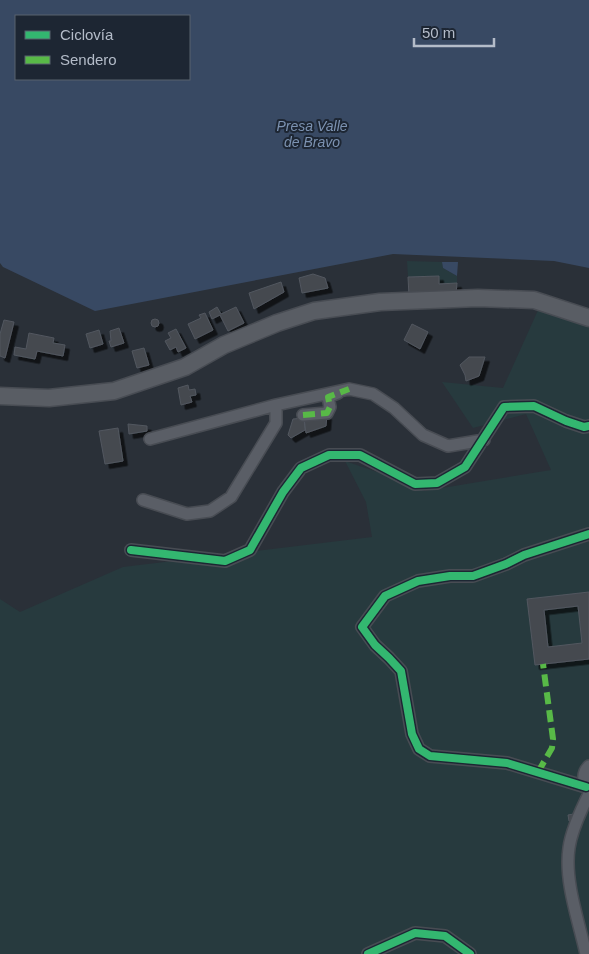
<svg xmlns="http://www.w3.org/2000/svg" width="589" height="954" viewBox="0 0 589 954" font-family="Arial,sans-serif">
<defs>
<filter id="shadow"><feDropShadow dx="4.5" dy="4.5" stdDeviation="0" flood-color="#0009"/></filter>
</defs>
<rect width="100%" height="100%" fill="#2a3038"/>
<!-- green -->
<path fill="#273a3e" d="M 407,261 L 442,262 L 443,268 L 457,276 L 457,283 L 439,284 L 439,276 L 408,277 Z
M 539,308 L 589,324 L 589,954 L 0,954 L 0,599 L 20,612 L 123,567 L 372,537 L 366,502 L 345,461 L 409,483 L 424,491 L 551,470 L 526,414 L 473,428 L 442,382 L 503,388 Z"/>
<!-- water -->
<path fill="#384963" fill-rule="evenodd" d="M 0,0 L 589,0 L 589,268 L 554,261 L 393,254 L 95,311 L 3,267 L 0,263 ZM 189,16 L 189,79 L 16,79 L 16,16 Z
M 442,262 L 458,262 L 457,276 L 443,268 Z"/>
<!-- building -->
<path fill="#444950" stroke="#52575f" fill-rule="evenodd" filter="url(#shadow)" d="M 313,274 L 325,278 L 328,288 L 302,293 L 299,278 Z
M 439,276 L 439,284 L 457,283 L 456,294 L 409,296 L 408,277 Z
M 281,282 L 284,292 L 254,309 L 249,293 Z
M 217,307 L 221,314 L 236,307 L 244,323 L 228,331 L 220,315 L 212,319 L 209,312 Z
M 205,313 L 213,330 L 195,339 L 188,324 L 201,318 L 199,315 Z
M151 323a4 4 0 1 1 8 0a4 4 0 1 1-8 0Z
M 4,320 L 14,322 L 5,358 L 0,356 L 0,334 Z
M 412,324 L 428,332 L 420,349 L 404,340 Z
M 119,328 L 124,343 L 111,347 L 109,341 L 111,341 L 110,331 Z
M 176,329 L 186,348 L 178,352 L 176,347 L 170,350 L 165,341 L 171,338 L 168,333 Z
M 99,330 L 103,344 L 90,348 L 86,334 Z
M 29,333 L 54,338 L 53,343 L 65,345 L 63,356 L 37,351 L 35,359 L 14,355 L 15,347 L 26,349 Z
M 144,348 L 149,365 L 137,368 L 132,351 Z
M 469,357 L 485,357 L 479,376 L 466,381 L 465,375 L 460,365 Z
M 188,385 L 189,390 L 195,389 L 196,395 L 190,396 L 192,402 L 181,405 L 178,388 Z
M 327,415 L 326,426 L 306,433 L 304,418 Z
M 304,418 L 305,430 L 291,438 L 288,435 L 293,419 Z
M 128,424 L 147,426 L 147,431 L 129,434 Z
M 118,428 L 123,461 L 105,464 L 99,431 Z
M 589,592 L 589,659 L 535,665 L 527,599 ZM 578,606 L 582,643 L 548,647 L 544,610 Z
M 574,814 L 575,819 L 569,821 L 568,815 Z"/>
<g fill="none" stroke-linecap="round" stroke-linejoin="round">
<defs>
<path id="street" d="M 303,415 L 327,413 L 330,407 L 328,397 L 338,393
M 150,439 L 276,405 L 349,389 L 373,394 L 394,408 L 423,435 L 448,446 L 484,440
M 143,500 L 187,514 L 210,511 L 231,497 L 276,423 L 276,405
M 131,550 L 225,561 L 250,550 L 283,492 L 301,468 L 329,455 L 360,455 L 415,484 L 437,483 L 465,467 L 504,407 L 534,406 L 566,421 L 584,427 L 589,426
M 589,766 C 582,773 582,782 589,790
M 586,787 L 507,763 L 430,756 L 419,749 L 412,734 L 401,671 L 389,658 L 375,645 L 362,627 L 385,596 L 418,581 L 450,576 L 473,576 L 506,564 L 524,555 L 589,534
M 368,954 L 415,933 L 445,936 L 470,954
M 586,954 C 579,922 564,881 569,848 C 571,833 582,808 589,794"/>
<path id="secondary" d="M 0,396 L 49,398 L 114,391 L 185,367 L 224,345 L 277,323 L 314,311 L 380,302 L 478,298 L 534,300 L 589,318"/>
</defs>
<!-- street casing -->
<use href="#street" stroke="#484c53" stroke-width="14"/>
<!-- secondary casing -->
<use href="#secondary" stroke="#484c53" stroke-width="19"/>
<!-- street -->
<use href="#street" stroke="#5a5e66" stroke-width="11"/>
<!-- secondary -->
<use href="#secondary" stroke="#595d64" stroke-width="16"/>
<!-- quiet -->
<path stroke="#58b947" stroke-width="6" stroke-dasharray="12 6" stroke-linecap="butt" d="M 303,415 L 327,413 L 330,407 L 328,397 L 349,389
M 538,772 L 552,748 L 553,739 L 543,664"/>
<defs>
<path id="cycleway" d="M 131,550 L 225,561 L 250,550 L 283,492 L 301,468 L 329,455 L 360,455 L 415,484 L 437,483 L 465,467 L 504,407 L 534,406 L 566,421 L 584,427 L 589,426
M 586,787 L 507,763 L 430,756 L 419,749 L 412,734 L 401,671 L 389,658 L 375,645 L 362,627 L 385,596 L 418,581 L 450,576 L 473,576 L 506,564 L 524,555 L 589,534
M 368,954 L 415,933 L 445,936 L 470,954"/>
</defs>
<!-- cycleway casing -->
<use href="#cycleway" stroke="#1d2633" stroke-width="11"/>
<!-- cycleway -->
<use href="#cycleway" stroke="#33b770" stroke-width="8"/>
</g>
<g text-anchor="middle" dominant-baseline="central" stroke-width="4" stroke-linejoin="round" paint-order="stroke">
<!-- water labels -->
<g font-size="14" font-style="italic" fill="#7c92b1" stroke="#1d2633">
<text x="312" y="126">Presa Valle<tspan x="312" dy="16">de Bravo</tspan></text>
</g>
</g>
<!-- legend -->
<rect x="15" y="15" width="175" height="65" fill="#1d2633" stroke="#59626f"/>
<rect x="25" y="31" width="25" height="8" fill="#33b770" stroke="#59626f"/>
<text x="60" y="40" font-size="15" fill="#b4bcc9">Ciclovía</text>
<rect x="25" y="56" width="25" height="8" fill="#58b947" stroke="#59626f"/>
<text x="60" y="65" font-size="15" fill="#b4bcc9">Sendero</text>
<!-- scale -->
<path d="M414 38v8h80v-8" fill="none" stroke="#b4bcc9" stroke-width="2.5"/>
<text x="422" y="38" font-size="15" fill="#b4bcc9" stroke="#1d2633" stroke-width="4" paint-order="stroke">50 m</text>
</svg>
